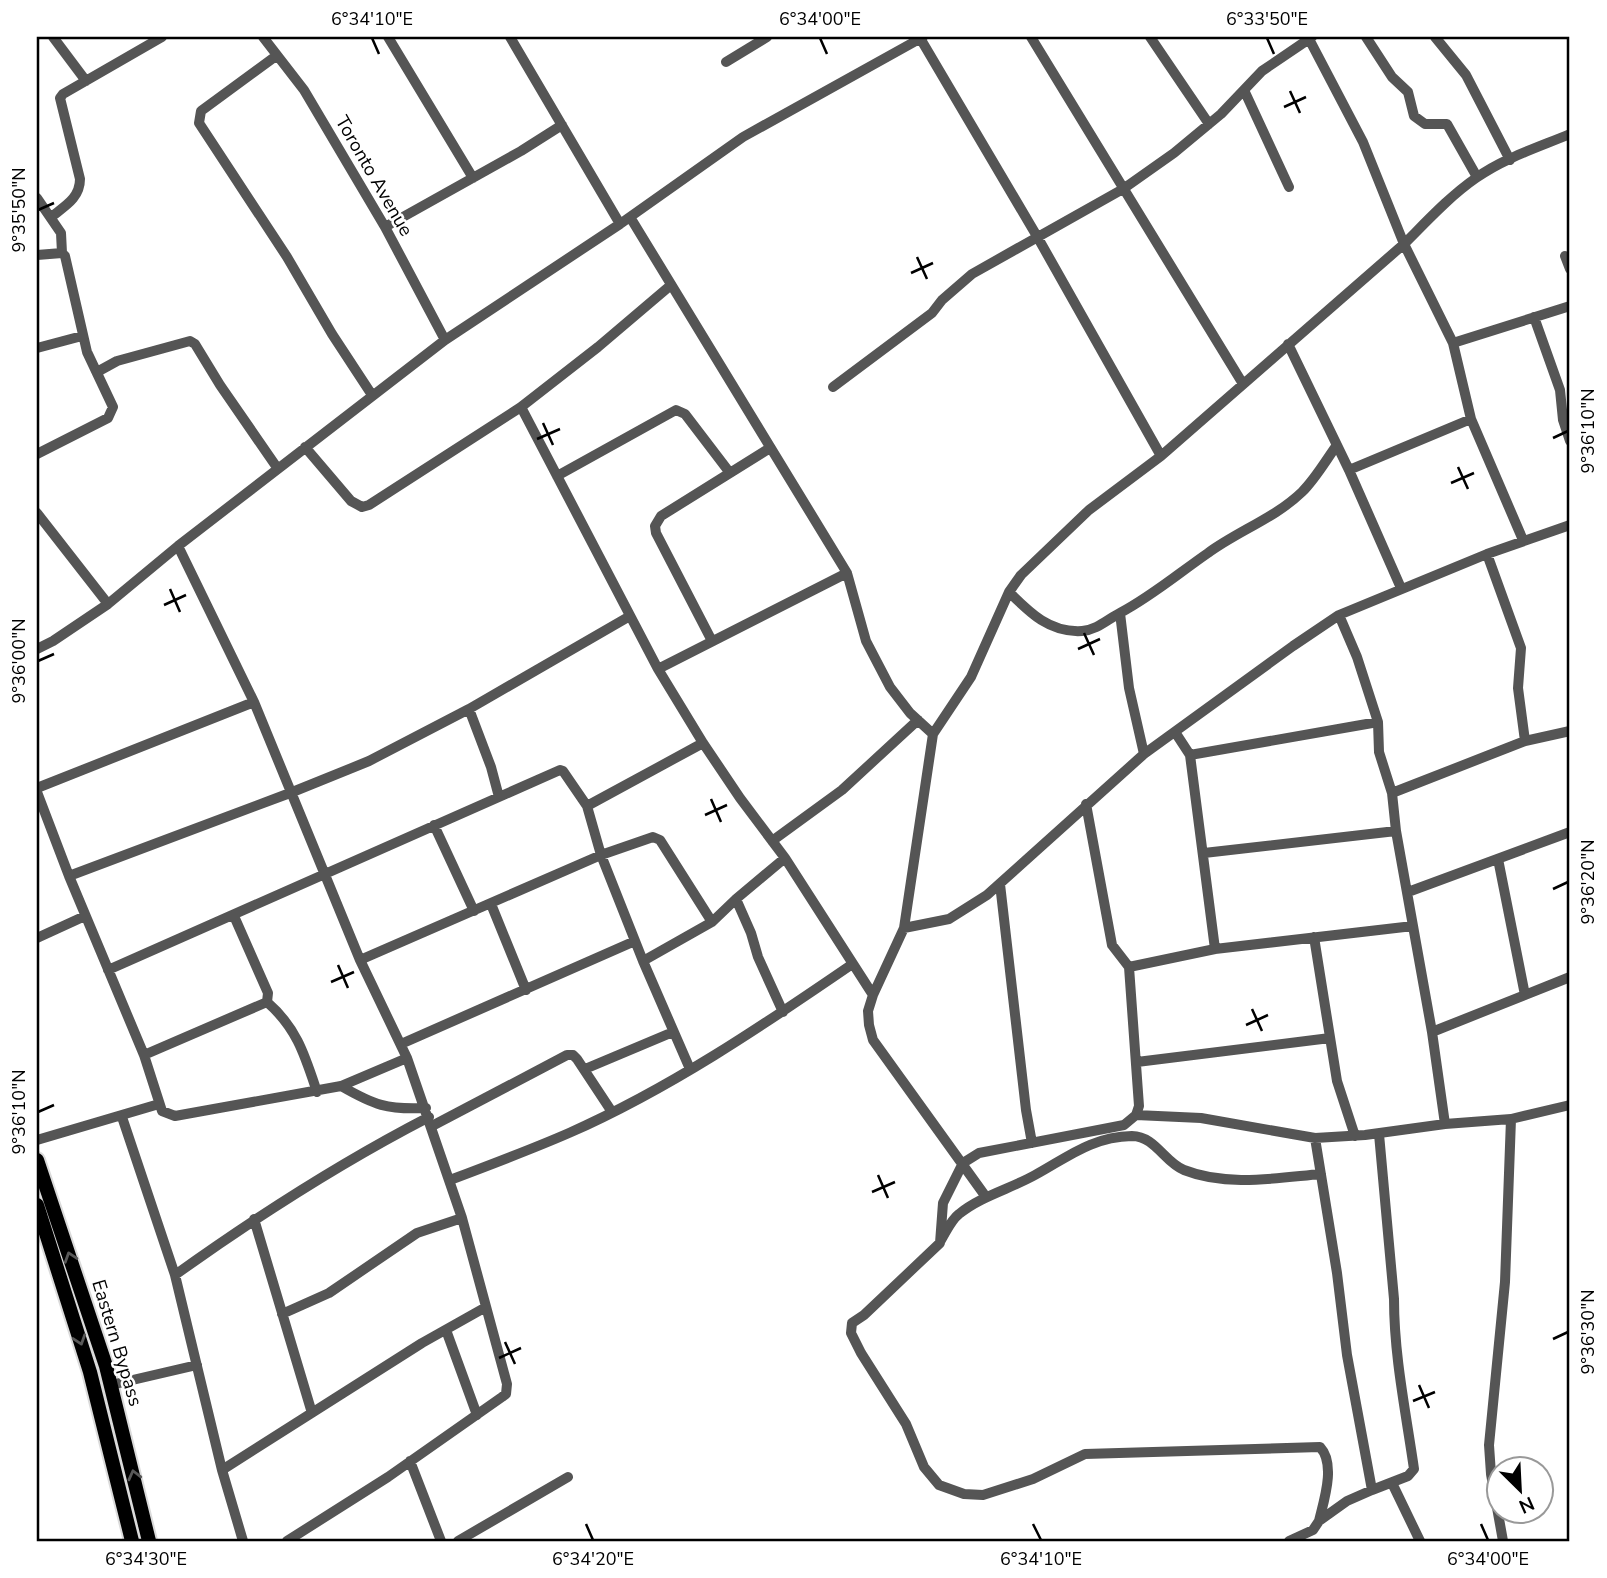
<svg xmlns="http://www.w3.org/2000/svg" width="1607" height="1578" viewBox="0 0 1607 1578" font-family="'Nunito Sans',sans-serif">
<rect width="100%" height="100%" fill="#fff"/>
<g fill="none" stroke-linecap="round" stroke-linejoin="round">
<defs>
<path id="major" d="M 37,1160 L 106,1366 L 149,1541
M 37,1205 L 90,1372 L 132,1541"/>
</defs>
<!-- major casing -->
<use href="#major" stroke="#dbdbdb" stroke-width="18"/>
<!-- minor -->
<path stroke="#555" stroke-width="10" d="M 53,37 L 86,81
M 263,37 L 304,90 L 385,227 L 445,340
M 388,37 L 473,178
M 510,37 L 620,224
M 1031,37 L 1243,384
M 1150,37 L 1209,124
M 1308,37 L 1363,142 L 1404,244 L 1453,343 L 1471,419 L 1523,540
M 1366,37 L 1392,77 L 1408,92 L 1414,116 L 1425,124 L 1447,124 L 1477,177
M 1435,37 L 1466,75 L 1510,160
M 920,38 L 1038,238 L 1161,456
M 276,56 L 201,111 L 199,123 L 287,257 L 332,334 L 372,395
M 726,62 L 767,37
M 1244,90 L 1289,187
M 37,198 L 61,233 L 62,253
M 51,217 C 65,206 80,198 80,179 L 60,98 L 63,94 L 162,37
M 630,217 L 847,573 L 866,641 L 890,687 L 910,713 L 933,734
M 385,227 L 521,151 L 562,125
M 37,255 L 62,253 L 65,256 L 87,352 L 113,407 L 108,418 L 37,454
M 1565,256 L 1570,269
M 1534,317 L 1560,390 L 1563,420 L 1570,441
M 1453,343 L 1570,306
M 1288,344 L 1349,470 L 1471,419
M 37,348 L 82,336
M 97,372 L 117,361 L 190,341 L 195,344 L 220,385 L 278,469
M 833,387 L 932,313 L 942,300 L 972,274 L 1123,189 L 1174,153 L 1221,114 L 1262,71 L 1312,37
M 521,407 L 658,669 L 703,743 L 740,798 L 785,858 L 873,995
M 305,447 L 351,501 L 362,507 L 369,505 L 521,407 L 598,347 L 671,285
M 1349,470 L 1401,588
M 557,476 L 676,410 L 685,414 L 730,473
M 37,513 L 108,604
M 178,546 L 254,702 L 360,960 L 407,1058 L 462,1218 L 507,1384 L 506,1394 L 502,1397 L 388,1477 L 287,1541
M 1487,554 L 1521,648 L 1518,688 L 1525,741
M 1009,592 C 1030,613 1050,633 1082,631 C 1097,630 1108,619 1120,613 C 1152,596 1179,573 1208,553 C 1238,531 1275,518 1302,492 C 1316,478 1326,460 1337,445
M 1120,613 L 1129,688 L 1144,754
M 1339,615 L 1357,657 L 1378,722 L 1379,752 L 1392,793 L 1396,831 L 1432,1032 L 1445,1124
M 712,641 L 656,533 L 655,526 L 661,516 L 770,448
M 37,649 L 53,641 L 108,604 L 178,546 L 445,340 L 620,224 L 743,137 L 923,37
M 658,669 L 847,573
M 1175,732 L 1190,755 L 1215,949
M 1190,755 L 1378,722
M 37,788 L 254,702
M 37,792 L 69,876 L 144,1055 L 162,1111 L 175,1116 L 341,1086 L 407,1058
M 1392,793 L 1525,741 L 1570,731
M 499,797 L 491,767 L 469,709 L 630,616
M 1086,804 L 1112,945 L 1129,967
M 587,806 L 703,743
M 434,825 L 474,911
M 772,841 L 842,790 L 918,720
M 1204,853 L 1396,831
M 1498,859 L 1525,995
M 69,876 L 290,793 L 369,761 L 469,709
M 1000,884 L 1026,1110 L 1032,1143
M 1408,892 L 1570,832
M 736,899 L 751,933 L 758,957 L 783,1012
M 491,904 L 526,990
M 904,928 L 949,919 L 987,895 L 1144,754 L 1293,646 L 1339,615 L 1487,554 L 1570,525
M 1314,937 L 1337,1081 L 1355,1136
M 37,938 L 85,916
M 360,960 L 601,855 L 653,837 L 660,840 L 712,922
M 643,961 L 712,922 L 736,899 L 785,858
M 108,970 L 560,770 L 563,771 L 587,806 L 601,855 L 643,961 L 690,1069
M 267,1002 C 297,1028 305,1056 317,1092
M 1432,1032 L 1570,977
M 401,1044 L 635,941
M 144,1055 L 267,1002 L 268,993 L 234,916
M 1137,1062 L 1330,1038
M 585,1069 L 673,1032
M 341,1086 C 374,1105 387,1110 426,1108
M 1136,1115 L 1201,1118 L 1315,1138 L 1365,1135 L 1445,1124 L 1511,1119 L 1570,1105
M 122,1117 L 175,1275 L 222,1470 L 243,1541
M 432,1126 L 567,1055 L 573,1055 L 577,1059 L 612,1112
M 37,1140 L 159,1104
M 450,1180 C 490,1165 530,1150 569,1133 C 669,1089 762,1026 851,965
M 986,1197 L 873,1040 L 869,1025 L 868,1011 L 873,995 L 904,928 L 933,734 L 971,677 L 1009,592 L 1021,575 L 1089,510 L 1161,456 L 1404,244 C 1427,221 1450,196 1476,178 C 1504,158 1539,147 1570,134
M 254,1219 L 312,1413
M 941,1240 C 946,1232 951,1220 959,1214 C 981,1196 1010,1189 1035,1175 C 1068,1157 1091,1137 1132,1136 C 1155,1136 1165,1163 1184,1170 C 1227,1187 1276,1178 1321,1174
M 175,1275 C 256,1217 340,1163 429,1117
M 282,1314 L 329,1293 L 417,1233 L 462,1218
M 446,1330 L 477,1415
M 111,1385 L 197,1365
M 410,1461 L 441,1541
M 222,1470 L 422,1343 L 486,1307
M 1392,1483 L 1420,1541
M 1372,1490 L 1408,1476 L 1414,1469 C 1406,1413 1394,1356 1394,1299 L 1379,1134
M 1319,1521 C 1324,1500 1336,1464 1320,1447 L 1085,1454 L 1033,1479 L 983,1495 L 964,1494 L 939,1485 L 924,1467 L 906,1424 L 861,1353 L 851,1333 L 852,1323 L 864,1315 L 940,1243 L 943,1203 L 963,1163 L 979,1153 L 1124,1125 L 1136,1115 L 1139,1106 L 1129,967 L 1215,949 L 1413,926
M 458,1541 L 568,1477
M 1289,1541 L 1313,1530 L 1319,1521 L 1347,1501 L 1372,1490 L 1347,1355 L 1337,1273 L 1315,1138
M 1503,1541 L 1491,1474 L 1489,1445 L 1505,1282 L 1511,1119"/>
<!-- major -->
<use href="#major" stroke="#000" stroke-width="14"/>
</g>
<!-- one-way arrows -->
<defs><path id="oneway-chevron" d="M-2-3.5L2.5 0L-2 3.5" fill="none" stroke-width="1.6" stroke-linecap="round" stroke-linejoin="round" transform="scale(1.75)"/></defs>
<g stroke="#595959">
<use href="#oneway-chevron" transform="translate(70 1257) rotate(-108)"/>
<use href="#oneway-chevron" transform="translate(80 1340) rotate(72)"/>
<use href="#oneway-chevron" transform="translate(134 1475) rotate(-104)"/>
</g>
<!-- ticks -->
<path fill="none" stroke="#000" stroke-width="2.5" d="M 372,38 L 379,54M 820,38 L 827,54M 1267,38 L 1274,54M 1290,91 L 1300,113M 1284,107 L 1306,97M 38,210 L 54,203M 917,257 L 927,279M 911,273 L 933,263M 543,423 L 553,445M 1553,438 L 1568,431M 537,439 L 560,429M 1458,467 L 1468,489M 1451,483 L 1474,473M 170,589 L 180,612M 164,605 L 186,595M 1084,633 L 1094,655M 1078,649 L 1100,639M 38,661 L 54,654M 711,799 L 721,822M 705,815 L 727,805M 1553,889 L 1568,882M 338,965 L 348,988M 331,982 L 354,972M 1252,1009 L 1262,1031M 1246,1025 L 1268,1015M 38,1112 L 54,1105M 878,1175 L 888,1198M 872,1192 L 895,1182M 1553,1339 L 1568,1332M 505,1342 L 515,1364M 499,1358 L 521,1348M 1419,1385 L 1429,1408M 1413,1401 L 1435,1392M 139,1524 L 146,1540M 586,1524 L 593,1540M 1033,1524 L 1041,1540M 1481,1524 L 1488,1540"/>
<g text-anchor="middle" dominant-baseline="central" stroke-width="5" stroke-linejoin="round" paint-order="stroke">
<!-- street labels -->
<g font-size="19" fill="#000" stroke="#fff">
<text transform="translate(374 176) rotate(60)">Toronto Avenue</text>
<text transform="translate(117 1343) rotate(73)">Eastern Bypass</text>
</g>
</g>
<!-- border -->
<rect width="1607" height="1578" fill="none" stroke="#ffffff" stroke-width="77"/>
<!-- north arrow -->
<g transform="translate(1520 1490) rotate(156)"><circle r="33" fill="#ffffff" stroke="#999999" stroke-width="2"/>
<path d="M0-5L12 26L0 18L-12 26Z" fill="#000000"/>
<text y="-10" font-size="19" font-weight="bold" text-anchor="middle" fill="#000000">N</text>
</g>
<rect x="38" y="38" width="1530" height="1502" fill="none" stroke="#000" stroke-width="2.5"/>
<g font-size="18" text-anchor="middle" fill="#000">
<text x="372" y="25">6°34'10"E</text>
<text x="820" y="25">6°34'00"E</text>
<text x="1267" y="25">6°33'50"E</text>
<text transform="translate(19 210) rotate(-90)" y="6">9°35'50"N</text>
<text transform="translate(1588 431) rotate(-90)" y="6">9°36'10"N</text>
<text transform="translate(19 661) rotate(-90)" y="6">9°36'00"N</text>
<text transform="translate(1588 882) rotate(-90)" y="6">9°36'20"N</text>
<text transform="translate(19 1112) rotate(-90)" y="6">9°36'10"N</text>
<text transform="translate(1588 1332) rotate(-90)" y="6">9°36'30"N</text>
<text x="146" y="1565">6°34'30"E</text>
<text x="593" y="1565">6°34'20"E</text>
<text x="1041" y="1565">6°34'10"E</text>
<text x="1488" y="1565">6°34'00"E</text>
</g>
</svg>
